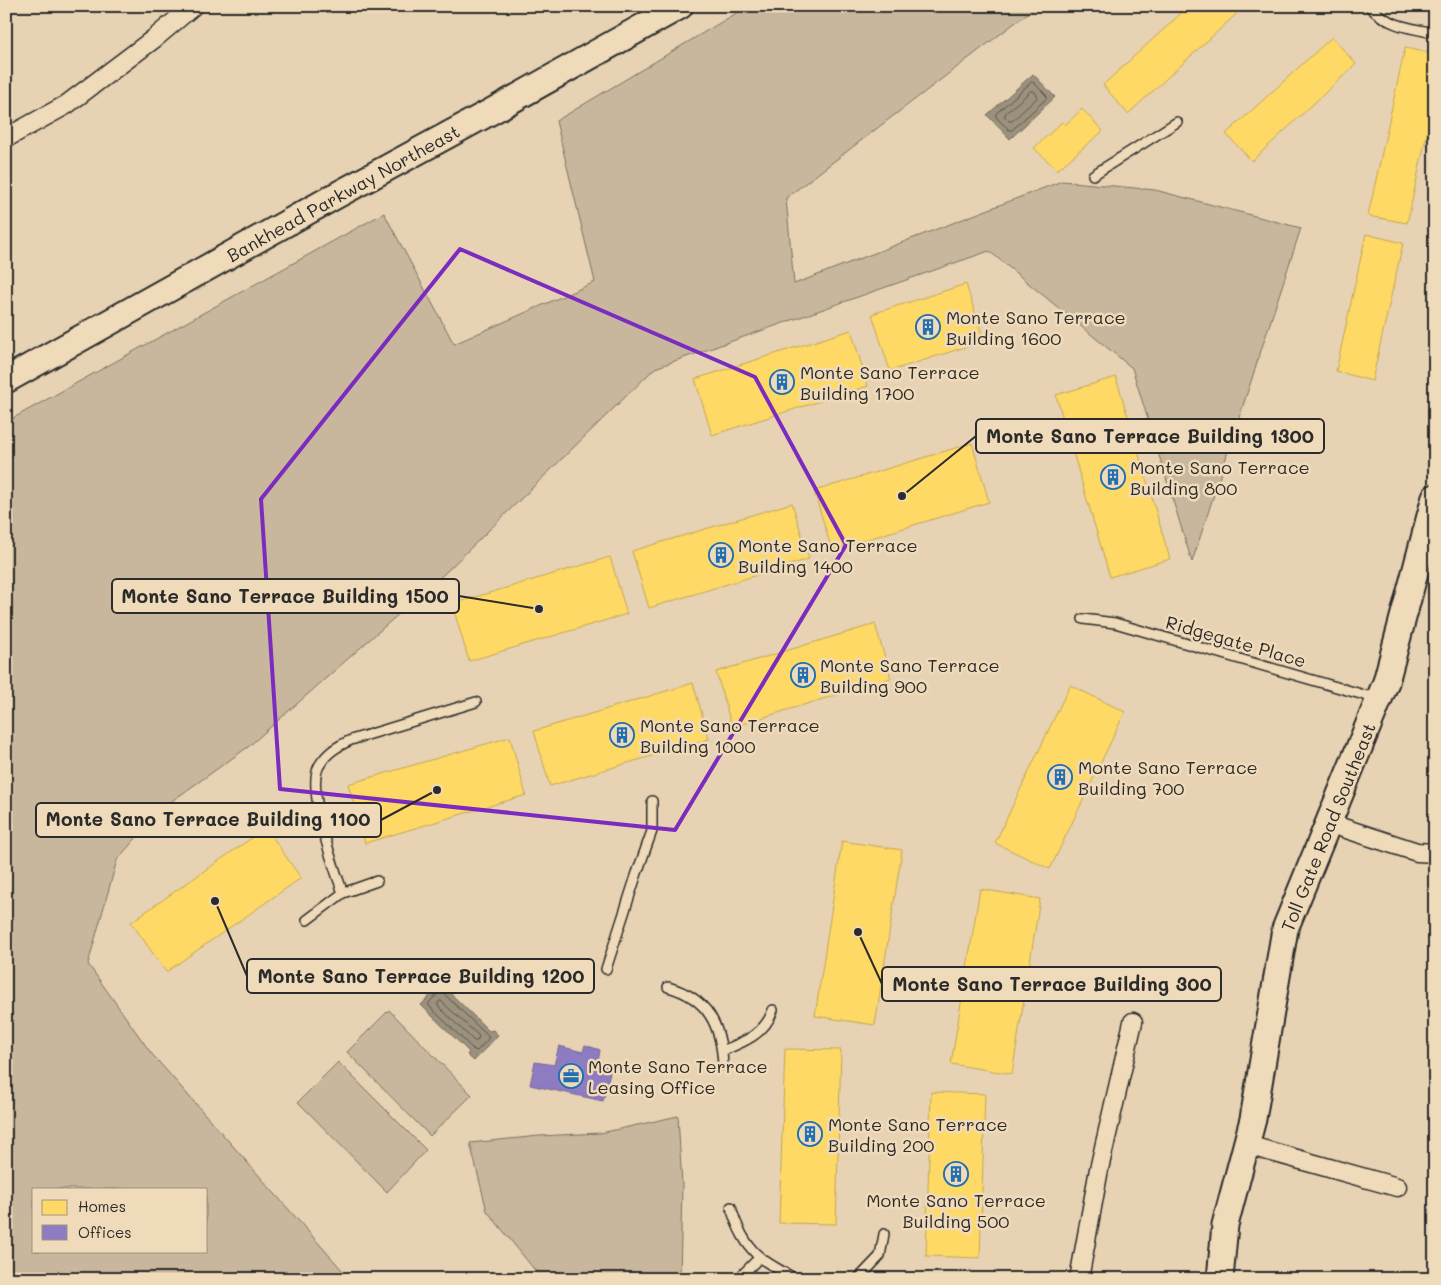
<svg xmlns="http://www.w3.org/2000/svg" width="1441" height="1285" viewBox="0 0 1441 1285" font-family="Mali,sans-serif">
<rect width="100%" height="100%" fill="#e7d3b3"/>
<filter id="ink" filterUnits="userSpaceOnUse"><feTurbulence type="fractalNoise" baseFrequency=".02" numOctaves="2"/><feDisplacementMap in="SourceGraphic" scale="10" xChannelSelector="R" yChannelSelector="G"/><feConvolveMatrix kernelMatrix="1 2 1 2 8 2 1 2 1" color-interpolation-filters="sRGB"/></filter>
<g filter="url(#ink)">
<!-- green -->
<path fill="#c8b79c" stroke="#7a7164" fill-rule="evenodd" d="M 748,6 L 1037,6 L 786,198 L 794,284 L 1062,181 L 1155,190 L 1301,228 L 1192,562 L 1132,368 L 989,251 L 655,368 L 444,574 L 248,747 L 162,808 L 117,860 L 88,964 L 151,1053 L 350,1279 L 6,1279 L 6,422 L 384,213 L 454,344 L 595,282 L 556,121 ZM 34,1189 L 206,1189 L 206,1251 L 34,1251 Z
M 389,1010 L 472,1095 L 430,1136 L 347,1052 Z
M 338,1062 L 426,1150 L 387,1192 L 298,1102 Z
M 678,1116 L 682,1185 L 680,1279 L 542,1279 L 487,1211 L 470,1143 L 539,1136 L 601,1133 Z"/>
<!-- water -->
<path fill="#9c917d" stroke="#6f685c" d="M 1033,74 L 1055,97 L 1010,139 L 987,115 Z
M 441,984 L 489,1031 L 493,1030 L 498,1035 L 474,1061 L 467,1055 L 469,1052 L 421,1005 Z"/>
<!-- homes -->
<path fill="#ffd966" stroke="#bfa554" d="M 1189,6 L 1245,6 L 1128,114 L 1103,85 Z
M 1412,6 L 1435,6 L 1435,15 L 1411,7 Z
M 1332,37 L 1356,64 L 1252,161 L 1226,134 Z
M 1405,48 L 1435,54 L 1435,97 L 1407,223 L 1368,216 Z
M 1082,109 L 1103,131 L 1057,170 L 1034,148 L 1062,122 L 1065,125 Z
M 1366,234 L 1403,243 L 1372,381 L 1336,371 Z
M 966,284 L 984,341 L 890,371 L 872,314 Z
M 851,330 L 868,386 L 712,435 L 695,379 Z
M 1116,377 L 1170,559 L 1110,577 L 1056,395 Z
M 972,443 L 989,502 L 832,550 L 814,491 Z
M 792,503 L 809,559 L 649,608 L 632,551 Z
M 610,557 L 627,614 L 469,661 L 452,604 Z
M 875,624 L 891,678 L 732,727 L 716,672 Z
M 693,683 L 709,739 L 550,786 L 534,731 Z
M 1070,685 L 1125,712 L 1050,869 L 995,843 Z
M 510,737 L 526,795 L 365,843 L 348,784 Z
M 266,828 L 301,878 L 166,972 L 131,922 Z
M 842,841 L 902,850 L 875,1025 L 815,1016 Z
M 980,889 L 1040,899 L 1012,1074 L 951,1064 Z
M 785,1049 L 841,1050 L 836,1224 L 779,1223 Z
M 931,1092 L 985,1094 L 980,1258 L 926,1256 Z"/>
<!-- offices -->
<path fill="#8e7cc3" stroke="#706495" d="M 585,1045 L 600,1050 L 598,1063 L 611,1068 L 603,1101 L 530,1085 L 535,1062 L 554,1065 L 559,1046 L 583,1052 Z"/>
<g fill="none" stroke-linecap="round" stroke-linejoin="round">
<!-- shore -->
<path stroke="#58544c" stroke-width="1" d="M 1032,82 L 1034,83 L 1046,95 L 1047,98 L 1012,130 L 1009,130 L 996,117 L 996,114 Z
M 1031,91 L 1034,91 L 1037,95 L 1037,98 L 1012,121 L 1009,121 L 1005,117 L 1005,114 Z
M 440,992 L 443,993 L 488,1036 L 488,1039 L 477,1051 L 474,1050 L 429,1006 L 429,1003 Z
M 441,1001 L 479,1036 L 477,1041 L 474,1041 L 438,1006 L 438,1003 Z"/>
<defs>
<path id="lane" d="M 1369,6 C 1388,26 1409,28 1435,33
M 1093,175 L 1177,122
M 1083,619 L 1115,623 L 1378,699
M 343,893 C 334,868 306,790 319,766 C 327,752 338,746 351,740 L 476,702
M 307,920 L 343,893 L 377,881
M 606,969 L 636,876 L 652,831 L 652,801
M 668,987 C 708,998 721,1025 723,1065
M 722,1051 C 744,1042 765,1034 773,1010
M 731,1207 C 736,1225 746,1247 761,1258 C 771,1266 784,1272 795,1279
M 738,1279 L 760,1257
M 858,1279 L 880,1256 L 884,1234"/>
<path id="street" d="M 6,138 L 66,105 L 155,38 L 193,6
M 1328,823 L 1417,852 L 1435,853
M 1247,1145 L 1397,1187
M 1079,1279 L 1099,1169 L 1133,1022"/>
<path id="secondary" d="M 6,380 L 337,195 L 494,110 L 680,6
M 1220,1279 L 1225,1225 L 1253,1119 L 1285,929 L 1386,682 L 1435,497"/>
</defs>
<!-- lane casing -->
<use href="#lane" stroke="#2b2b2b" stroke-width="12"/>
<!-- street casing -->
<use href="#street" stroke="#2b2b2b" stroke-width="21"/>
<!-- secondary casing -->
<use href="#secondary" stroke="#2b2b2b" stroke-width="29"/>
<!-- lane -->
<use href="#lane" stroke="#efdab9" stroke-width="9"/>
<!-- street -->
<use href="#street" stroke="#efdab9" stroke-width="18"/>
<!-- secondary -->
<use href="#secondary" stroke="#efdab9" stroke-width="25"/>
</g>
</g>
<!-- marked area -->
<path fill="none" stroke="#7b2cbf" stroke-width="4" stroke-linejoin="round" d="M 460,249 L 755,377 L 846,545 L 675,830 L 280,789 L 261,499 Z"/>
<!-- icons -->
<defs>
<symbol id="building-ring" viewBox="-11 -11 22 22"><circle r="9.5" fill="#efdab9" stroke="#1f6fb2" stroke-width="1.5"/><path d="M-4-6H4V6H1V3H-1V6H-4ZM-2.5-4.3h1.7v1.8h-1.7ZM.8-4.3h1.7v1.8H.8ZM-2.5-1h1.7V.8h-1.7ZM.8-1h1.7V.8H.8Z" fill="#1f6fb2"/></symbol>
<symbol id="office-ring" viewBox="-11 -11 22 22"><circle r="9.5" fill="#efdab9" stroke="#1f6fb2" stroke-width="1.5"/><path d="M-6-3h4V-5.5h4V-3h4V5H-6ZM-1-4.5V-3h2v-1.5ZM-6 0V1H6V0Z" fill="#1f6fb2"/></symbol>
</defs>
<g fill-rule="evenodd">
<use href="#building-ring" x="914" y="313" width="28" height="28"/>
<use href="#building-ring" x="768" y="368" width="28" height="28"/>
<use href="#building-ring" x="1099" y="463" width="28" height="28"/>
<use href="#building-ring" x="707" y="541" width="28" height="28"/>
<use href="#building-ring" x="789" y="661" width="28" height="28"/>
<use href="#building-ring" x="608" y="721" width="28" height="28"/>
<use href="#building-ring" x="1046" y="763" width="28" height="28"/>
<use href="#office-ring" x="557" y="1062" width="28" height="28"/>
<use href="#building-ring" x="796" y="1120" width="28" height="28"/>
<use href="#building-ring" x="942" y="1160" width="28" height="28"/>
</g>
<g text-anchor="middle" dominant-baseline="central" stroke-width="5" stroke-linejoin="round" paint-order="stroke">
<!-- street labels -->
<g font-size="18" fill="#2b2b2b" stroke="#efdab9">
<text transform="translate(343 193) rotate(-29)">Bankhead Parkway Northeast</text>
<text transform="translate(1236 641) rotate(16)">Ridgegate Place</text>
<text transform="translate(1328 827) rotate(-68)">Toll Gate Road Southeast</text>
</g>
<!-- poi labels -->
<g font-size="18" fill="#2b2b2b" stroke="#efdab9" text-anchor="start">
<text x="946" y="317">Monte Sano Terrace<tspan x="946" dy="21">Building 1600</tspan></text>
<text x="800" y="372">Monte Sano Terrace<tspan x="800" dy="21">Building 1700</tspan></text>
<text x="1130" y="467">Monte Sano Terrace<tspan x="1130" dy="21">Building 800</tspan></text>
<text x="738" y="545">Monte Sano Terrace<tspan x="738" dy="21">Building 1400</tspan></text>
<text x="820" y="665">Monte Sano Terrace<tspan x="820" dy="21">Building 900</tspan></text>
<text x="640" y="725">Monte Sano Terrace<tspan x="640" dy="21">Building 1000</tspan></text>
<text x="1078" y="767">Monte Sano Terrace<tspan x="1078" dy="21">Building 700</tspan></text>
<text x="588" y="1066">Monte Sano Terrace<tspan x="588" dy="21">Leasing Office</tspan></text>
<text x="828" y="1124">Monte Sano Terrace<tspan x="828" dy="21">Building 200</tspan></text>
<text x="956" y="1200" text-anchor="middle">Monte Sano Terrace<tspan x="956" dy="21">Building 500</tspan></text>
</g>
</g>
<!-- callouts -->
<path fill="none" stroke="#2b2b2b" stroke-width="2" d="M902 496L976 436M539 609L459 596M437 790L381 820M215 901L247 976M858 932L882 984"/>
<g fill="#2b2b2b" stroke="#efdab9" stroke-width="2">
<circle cx="902" cy="496" r="5"/>
<circle cx="539" cy="609" r="5"/>
<circle cx="437" cy="790" r="5"/>
<circle cx="215" cy="901" r="5"/>
<circle cx="858" cy="932" r="5"/>
</g>
<g fill="#efdab9" stroke="#2b2b2b" stroke-width="2">
<rect x="976" y="419" width="348" height="34" rx="5"/>
<rect x="112" y="579" width="347" height="34" rx="5"/>
<rect x="36" y="803" width="345" height="34" rx="5"/>
<rect x="247" y="959" width="347" height="34" rx="5"/>
<rect x="882" y="967" width="339" height="34" rx="5"/>
</g>
<g font-size="19" text-anchor="middle" font-weight="bold" fill="#2b2b2b">
<text x="1150" y="443">Monte Sano Terrace Building 1300</text>
<text x="285" y="603">Monte Sano Terrace Building 1500</text>
<text x="208" y="826">Monte Sano Terrace Building 1100</text>
<text x="421" y="983">Monte Sano Terrace Building 1200</text>
<text x="1052" y="991">Monte Sano Terrace Building 300</text>
</g>
<!-- margin -->
<rect width="1441" height="1285" fill="none" stroke="#efdab9" stroke-width="25"/>
<rect x="12" y="12" width="1416" height="1260" fill="none" stroke="#2b2b2b" stroke-width="2" filter="url(#ink)"/>
<!-- legend -->
<rect x="32" y="1188" width="175" height="65" fill="#efdab9" stroke="#a19480"/>
<rect x="42" y="1200" width="25" height="15" fill="#ffd966" stroke="#a19480"/>
<text x="78" y="1212" font-size="15" fill="#2b2b2b">Homes</text>
<rect x="42" y="1225" width="25" height="15" fill="#8e7cc3" stroke="#a19480"/>
<text x="78" y="1238" font-size="15" fill="#2b2b2b">Offices</text>
</svg>
